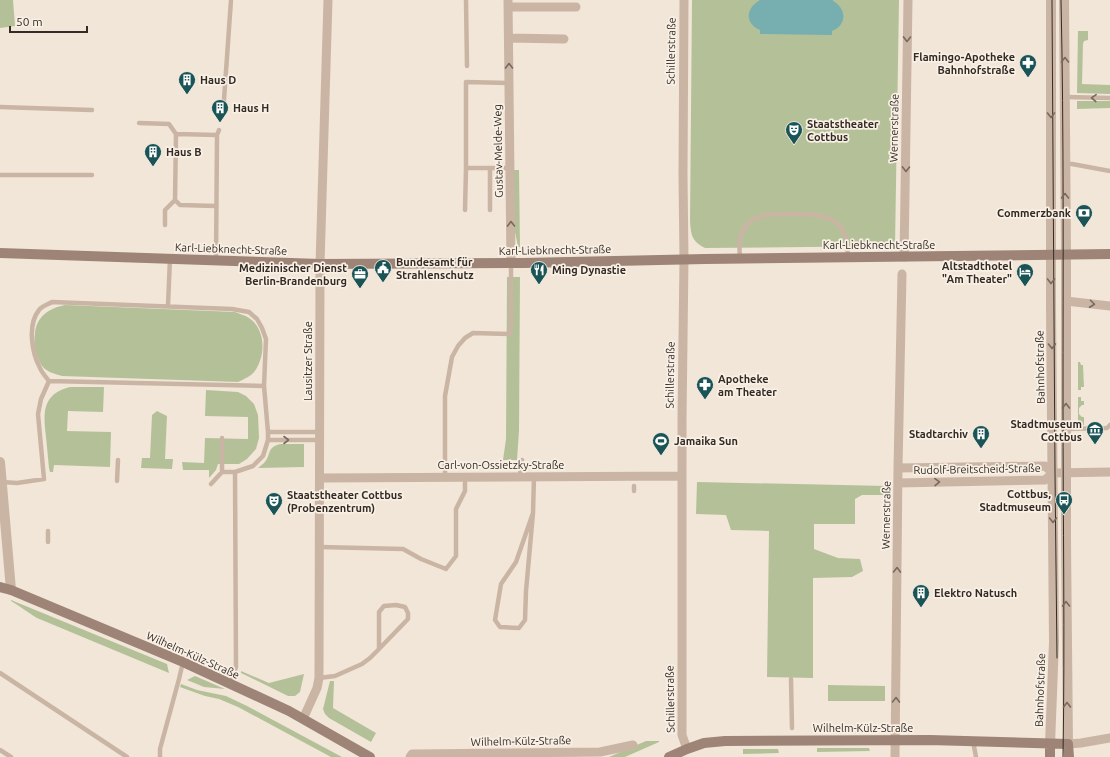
<svg xmlns="http://www.w3.org/2000/svg" width="1110" height="757" viewBox="0 0 1110 757" font-family="Ubuntu,sans-serif">
<rect width="100%" height="100%" fill="#f2e6d9"/>
<!-- green -->
<path fill="#b4c198" d="M 0,0 L 13,0 L 15,26 L 0,28 Z
M 692,0 L 899,0 L 895,246 L 705,248 C 692,241 691,236 690,221 Z
M 1078,31 L 1088,31 L 1088,40 L 1084,41 L 1083,44 L 1082,84 L 1110,85 L 1110,94 L 1077,93 Z
M 1077,101 L 1110,101 L 1110,108 L 1077,109 Z
M 513,170 L 519,170 L 520,247 L 518,247 L 514,227 Z
M 507,277 L 520,277 L 519,431 L 517,460 L 503,460 L 506,439 Z
M 65,305 L 235,312 C 239,314 245,315 249,318 C 266,329 266,357 254,372 C 250,377 244,379 238,382 L 62,376 C 56,374 50,373 45,369 C 40,365 38,358 36,353 C 34,347 34,341 35,334 C 36,317 49,308 65,305 Z
M 1078,362 L 1080,362 L 1081,365 L 1083,365 L 1084,387 L 1081,387 L 1081,390 L 1078,390 Z
M 70,387 L 104,387 L 103,412 L 68,411 L 67,431 L 111,432 L 110,467 L 54,465 L 53,472 L 50,472 L 49,468 C 48,458 47,447 46,437 C 43,413 42,394 70,387 Z
M 206,390 L 238,392 L 246,396 L 254,404 L 258,415 L 259,438 L 256,449 L 247,459 L 239,464 L 218,464 L 216,470 L 209,478 L 209,470 L 183,470 L 182,462 L 204,463 L 205,438 L 248,439 L 248,417 L 205,416 Z
M 1078,397 L 1081,397 L 1081,401 L 1084,401 L 1084,405 L 1082,405 L 1079,408 L 1079,414 L 1082,417 L 1084,417 L 1084,425 L 1078,425 Z
M 157,411 L 167,416 L 165,459 L 173,459 L 172,469 L 141,468 L 142,458 L 150,458 L 152,415 Z
M 281,444 L 304,444 L 304,467 L 258,468 C 260,466 262,465 264,463 C 272,454 266,447 281,444 Z
M 697,482 L 887,486 L 887,493 L 885,495 L 862,495 L 855,499 L 855,524 L 814,524 L 814,549 L 838,558 L 860,559 L 863,571 L 852,577 L 813,578 L 813,678 L 767,677 L 769,531 L 731,530 L 726,515 L 696,514 Z
M 11,600 L 167,664 L 169,673 L 37,618 C 27,612 20,606 11,601 Z
M 241,671 L 269,683 L 304,674 L 300,692 L 295,696 L 288,696 L 241,673 Z
M 195,676 L 225,689 L 204,687 L 187,680 Z
M 330,681 L 334,681 L 333,708 L 376,733 L 371,742 L 329,718 L 325,714 L 323,709 Z
M 181,684 L 197,690 L 226,696 L 247,706 L 342,757 L 331,757 L 238,707 L 219,699 L 205,696 L 180,687 Z
M 828,685 L 885,686 L 885,701 L 828,701 Z
M 646,741 L 659,741 L 659,742 L 625,757 L 609,757 Z
M 817,748 L 869,748 L 870,751 L 817,752 Z
M 743,749 L 778,749 L 779,753 L 743,754 Z"/>
<!-- water -->
<path fill="#77aeaf" d="M 760,0 L 833,0 L 833,1 C 847,9 847,25 832,31 L 832,35 L 760,34 L 760,30 C 744,23 746,8 760,0 Z"/>
<g fill="none" stroke-linecap="round" stroke-linejoin="round">
<!-- service -->
<path stroke="#cab5a4" stroke-width="4.5" d="M 466,0 L 467,66
M 509,83 L 466,82 L 466,168 L 510,168
M 1065,97 L 1110,98
M 0,107 L 92,110
M 223,114 L 231,0
M 139,123 L 169,124 L 176,134 L 217,135
M 1065,164 L 1072,164 L 1110,171
M 0,175 L 92,175
M 175,200 L 180,205 L 216,206
M 465,210 L 466,168
M 490,210 L 490,168
M 165,225 L 165,210 L 175,200 L 176,134
M 740,258 C 739,246 738,233 748,224 C 758,213 773,214 786,214 C 810,214 841,211 847,242 C 848,247 847,252 848,257
M 216,260 L 217,135 L 219,130
M 52,302 L 232,309 L 249,312 L 257,319 L 262,328 L 266,339 L 264,386 L 49,381 C 46,377 42,373 40,368 C 32,353 27,325 39,310 C 42,306 47,305 52,302 Z
M 168,306 L 170,258
M 1066,429 L 1107,428 L 1110,425
M 268,432 L 320,432
M 268,440 L 320,440
M 222,472 L 222,438
M 520,476 L 522,460
M 445,477 L 445,396 L 452,357 L 458,346 L 465,338 L 473,333 L 509,334 L 511,330 L 511,264
M 117,481 L 118,460
M 2,482 L 17,483 L 44,479 L 38,414 L 41,399 L 49,381
M 211,484 L 222,472 L 235,472 L 253,466 L 263,456 L 268,440 L 268,432 L 264,386
M 634,486 L 634,491
M 533,513 L 526,591 L 525,620 L 519,628 L 500,627 L 495,620 L 501,584 L 516,562 L 533,513 L 534,476
M 48,531 L 48,542
M 320,547 L 403,549 L 421,559 L 446,569 L 456,556 L 456,509 L 465,491 L 465,477
M 0,673 L 127,757
M 319,678 L 335,676 L 362,664 L 370,658 L 379,649 L 379,612 L 384,606 L 396,605 L 405,607 L 408,613 L 408,619 L 379,649
M 791,679 L 792,728
M 230,684 L 236,667 L 235,472
M 973,741 L 976,757
M 0,750 L 11,757
M 160,757 L 160,749 L 179,679 L 183,662"/>
<!-- minor -->
<path stroke="#cab5a4" stroke-width="9" d="M 508,0 L 511,263
M 684,0 L 683,175 L 684,259 L 682,420 L 682,735 L 687,749
M 509,7 L 576,7
M 509,38 L 564,39
M 904,257 L 908,0
M 1066,301 L 1110,306
M 898,468 L 1045,466 L 1053,473 L 1110,472
M 320,478 L 682,476
M 898,483 L 1045,480 L 1053,473
M 303,719 L 317,688 L 319,678 L 320,264 L 328,0
M 1068,744 L 1081,743 L 1110,738
M 410,757 L 412,754 L 600,752 L 633,745
M 895,757 L 898,468 L 902,274"/>
<!-- tertiary -->
<path stroke="#cab5a4" stroke-width="10" d="M 1064,0 L 1066,254 L 1066,541 L 1068,744
M 0,462 L 11,590
M 1050,744 L 1054,642 L 1051,307 L 1051,0"/>
<!-- secondary -->
<path stroke="#9d8476" stroke-width="10" d="M 0,253 L 320,264 L 524,263 L 705,259 L 1110,254
M 0,587 L 11,590 L 183,662 L 289,711 L 370,757
M 669,757 L 687,749 L 704,743 L 725,741 L 930,740 L 1068,744 L 1069,757
M 1050,757 L 1050,744"/>
<!-- tram -->
<path stroke="#352b26" stroke-width="1" d="M 1052,0 L 1055,473 L 1057,658
M 1061,0 C 1064,134 1063,269 1063,403 C 1063,521 1065,639 1063,757"/>
</g>
<!-- one-way arrows -->
<defs><path id="oneway-chevron" d="M-2-3.5L2.5 0L-2 3.5" fill="none" stroke-width="1.6" stroke-linecap="round" stroke-linejoin="round"/></defs>
<g stroke="#78695f">
<use href="#oneway-chevron" transform="translate(907 39) rotate(91)"/>
<use href="#oneway-chevron" transform="translate(1065 60) rotate(-90)"/>
<use href="#oneway-chevron" transform="translate(509 66) rotate(-90)"/>
<use href="#oneway-chevron" transform="translate(1094 98) rotate(-178)"/>
<use href="#oneway-chevron" transform="translate(1051 115) rotate(90)"/>
<use href="#oneway-chevron" transform="translate(906 169) rotate(91)"/>
<use href="#oneway-chevron" transform="translate(1065 196) rotate(-90)"/>
<use href="#oneway-chevron" transform="translate(511 224) rotate(-91)"/>
<use href="#oneway-chevron" transform="translate(1051 281) rotate(90)"/>
<use href="#oneway-chevron" transform="translate(1092 304) rotate(7)"/>
<use href="#oneway-chevron" transform="translate(1052 346) rotate(89)"/>
<use href="#oneway-chevron" transform="translate(1066 406) rotate(-90)"/>
<use href="#oneway-chevron" transform="translate(286 440)"/>
<use href="#oneway-chevron" transform="translate(937 482) rotate(-1)"/>
<use href="#oneway-chevron" transform="translate(1053 520) rotate(90)"/>
<use href="#oneway-chevron" transform="translate(897 570) rotate(-89)"/>
<use href="#oneway-chevron" transform="translate(1066 604) rotate(-91)"/>
<use href="#oneway-chevron" transform="translate(896 700) rotate(-89)"/>
<use href="#oneway-chevron" transform="translate(1067 705) rotate(-90)"/>
</g>
<!-- icons -->
<defs>
<symbol id="pharmacy-pin" viewBox="-11 -11 22 30"><path d="M0 17L-7.5 6A9.5 9.5 0 1 1 7.5 6Z" fill="#1b5457" stroke="#f9f0e5"/><path d="M-2-6h4v4h4v4h-4v4h-4v-4h-4v-4h4Z" fill="#fff"/></symbol>
<symbol id="building-pin" viewBox="-11 -11 22 30"><path d="M0 17L-7.5 6A9.5 9.5 0 1 1 7.5 6Z" fill="#1b5457" stroke="#f9f0e5"/><path d="M-4-6H4V6H1V3H-1V6H-4ZM-2.5-4.3h1.7v1.8h-1.7ZM.8-4.3h1.7v1.8H.8ZM-2.5-1h1.7V.8h-1.7ZM.8-1h1.7V.8H.8Z" fill="#fff"/></symbol>
<symbol id="theatre-pin" viewBox="-11 -11 22 30"><path d="M0 17L-7.5 6A9.5 9.5 0 1 1 7.5 6Z" fill="#1b5457" stroke="#f9f0e5"/><path d="M-5-5.5Q0-4 5-5.5V0Q5 5 0 6Q-5 5-5 0ZM-3.3-2.5H-1v1.5H-3.3ZM1-2.5H3.3v1.5H1ZM-2.8 1Q0 5.5 2.8 1Z" fill="#fff"/></symbol>
<symbol id="bank-pin" viewBox="-11 -11 22 30"><path d="M0 17L-7.5 6A9.5 9.5 0 1 1 7.5 6Z" fill="#1b5457" stroke="#f9f0e5"/><path d="M-6-4H6V4H-6ZM0-2.3a2.3 2.3 0 1 0 0 4.6a2.3 2.3 0 1 0 0-4.6Z" fill="#fff"/></symbol>
<symbol id="civic-pin" viewBox="-11 -11 22 30"><path d="M0 17L-7.5 6A9.5 9.5 0 1 1 7.5 6Z" fill="#1b5457" stroke="#f9f0e5"/><path d="M-.6-6.5H3V-4.5H.6V-3L4-1V1h2V6H-6V1h2V-1L-.6-3ZM-1.2 2.5V6h2.4V2.5Z" fill="#fff"/></symbol>
<symbol id="restaurant-pin" viewBox="-11 -11 22 30"><path d="M0 17L-7.5 6A9.5 9.5 0 1 1 7.5 6Z" fill="#1b5457" stroke="#f9f0e5"/><path d="M-5-6h1v4h1v-4h1v4h1v-4h1v5L-1.5 .5V6h-2V.5L-5-1ZM5-6V6H3V1.5H1.5Q1.5-4 5-6Z" fill="#fff"/></symbol>
<symbol id="hotel-pin" viewBox="-11 -11 22 30"><path d="M0 17L-7.5 6A9.5 9.5 0 1 1 7.5 6Z" fill="#1b5457" stroke="#f9f0e5"/><path d="M-6-4.5h1.5V1H6V5H4.5V3h-9V5H-6ZM-4 0a1.8 1.8 0 1 1 3.6 0ZM.5 0V-2.5h3Q6-2.5 6 0Z" fill="#fff"/></symbol>
<symbol id="office-pin" viewBox="-11 -11 22 30"><path d="M0 17L-7.5 6A9.5 9.5 0 1 1 7.5 6Z" fill="#1b5457" stroke="#f9f0e5"/><path d="M-6-3h4V-5.5h4V-3h4V5H-6ZM-1-4.5V-3h2v-1.5ZM-6 0V1H6V0Z" fill="#fff"/></symbol>
<symbol id="museum-pin" viewBox="-11 -11 22 30"><path d="M0 17L-7.5 6A9.5 9.5 0 1 1 7.5 6Z" fill="#1b5457" stroke="#f9f0e5"/><path d="M0-6L6-3V-2H-6V-3ZM-5-1h2V3h-2ZM-1-1h2V3h-2ZM3-1h2V3H3ZM-6 4H6V6H-6Z" fill="#fff"/></symbol>
<symbol id="stadium-pin" viewBox="-11 -11 22 30"><path d="M0 17L-7.5 6A9.5 9.5 0 1 1 7.5 6Z" fill="#1b5457" stroke="#f9f0e5"/><path d="M0-5a6.5 5 0 1 0 0 10a6.5 5 0 1 0 0-10ZM-3.5-1.8h7v3.6h-7Z" fill="#fff"/></symbol>
<symbol id="bus-pin" viewBox="-11 -11 22 30"><path d="M0 17L-7.5 6A9.5 9.5 0 1 1 7.5 6Z" fill="#1b5457" stroke="#f9f0e5"/><path d="M-5-6H5V4H4V6H2V4H-2V6H-4V4H-5ZM-3.5-4V0h7V-4ZM-3.5 1.2v1.5H-2V1.2ZM2 1.2v1.5H3.5V1.2Z" fill="#fff"/></symbol>
</defs>
<g fill-rule="evenodd">
<use href="#pharmacy-pin" x="1018" y="53" width="20" height="27"/>
<use href="#building-pin" x="177" y="70" width="20" height="27"/>
<use href="#building-pin" x="210" y="98" width="20" height="27"/>
<use href="#theatre-pin" x="784" y="120" width="20" height="27"/>
<use href="#building-pin" x="143" y="142" width="20" height="27"/>
<use href="#bank-pin" x="1074" y="203" width="20" height="27"/>
<use href="#civic-pin" x="373" y="258" width="20" height="27"/>
<use href="#restaurant-pin" x="529" y="260" width="20" height="27"/>
<use href="#hotel-pin" x="1015" y="262" width="20" height="27"/>
<use href="#office-pin" x="350" y="264" width="20" height="27"/>
<use href="#pharmacy-pin" x="695" y="375" width="20" height="27"/>
<use href="#museum-pin" x="1085" y="420" width="20" height="27"/>
<use href="#building-pin" x="971" y="424" width="20" height="27"/>
<use href="#stadium-pin" x="651" y="431" width="20" height="27"/>
<use href="#bus-pin" x="1054" y="490" width="20" height="27"/>
<use href="#theatre-pin" x="264" y="491" width="20" height="27"/>
<use href="#building-pin" x="911" y="583" width="20" height="27"/>
</g>
<g text-anchor="middle" dominant-baseline="central" stroke-width="3.5" stroke-linejoin="round" paint-order="stroke">
<!-- street labels -->
<g font-size="11" fill="#352b26" stroke="#f9f0e5">
<text transform="translate(671 51) rotate(-89)">Schillerstraße</text>
<text transform="translate(894 128) rotate(-89)">Wernerstraße</text>
<text transform="translate(498 151) rotate(-91)">Gustav-Melde-Weg</text>
<text x="879" y="245">Karl-Liebknecht-Straße</text>
<text transform="translate(231 249) rotate(2)">Karl-Liebknecht-Straße</text>
<text transform="translate(555 250) rotate(-1)">Karl-Liebknecht-Straße</text>
<text transform="translate(308 361) rotate(-90)">Lausitzer Straße</text>
<text transform="translate(1040 367) rotate(-91)">Bahnhofstraße</text>
<text transform="translate(670 375) rotate(-89)">Schillerstraße</text>
<text x="501" y="465">Carl-von-Ossietzky-Straße</text>
<text transform="translate(977 469) rotate(-1)">Rudolf-Breitscheid-Straße</text>
<text transform="translate(886 515) rotate(-89)">Wernerstraße</text>
<text transform="translate(193 655) rotate(24)">Wilhelm-Külz-Straße</text>
<text transform="translate(1040 690) rotate(-88)">Bahnhofstraße</text>
<text transform="translate(670 699) rotate(-91)">Schillerstraße</text>
<text x="863" y="728">Wilhelm-Külz-Straße</text>
<text transform="translate(521 741) rotate(-1)">Wilhelm-Külz-Straße</text>
</g>
<!-- poi labels -->
<g font-size="11" font-weight="bold" fill="#352b26" stroke="#f9f0e5" text-anchor="start">
<text x="1015" y="57" text-anchor="end">Flamingo-Apotheke<tspan x="1015" dy="13">Bahnhofstraße</tspan></text>
<text x="200" y="80">Haus D</text>
<text x="233" y="108">Haus H</text>
<text x="807" y="124">Staatstheater<tspan x="807" dy="13">Cottbus</tspan></text>
<text x="166" y="152">Haus B</text>
<text x="1071" y="213" text-anchor="end">Commerzbank</text>
<text x="396" y="262">Bundesamt für<tspan x="396" dy="13">Strahlenschutz</tspan></text>
<text x="1012" y="266" text-anchor="end">Altstadthotel<tspan x="1012" dy="13">"Am Theater"</tspan></text>
<text x="347" y="268" text-anchor="end">Medizinischer Dienst<tspan x="347" dy="13">Berlin-Brandenburg</tspan></text>
<text x="552" y="270">Ming Dynastie</text>
<text x="718" y="379">Apotheke<tspan x="718" dy="13">am Theater</tspan></text>
<text x="1082" y="424" text-anchor="end">Stadtmuseum<tspan x="1082" dy="13">Cottbus</tspan></text>
<text x="968" y="434" text-anchor="end">Stadtarchiv</text>
<text x="674" y="441">Jamaika Sun</text>
<text x="1051" y="494" text-anchor="end">Cottbus,<tspan x="1051" dy="13">Stadtmuseum</tspan></text>
<text x="287" y="495">Staatstheater Cottbus<tspan x="287" dy="13">(Probenzentrum)</tspan></text>
<text x="934" y="593">Elektro Natusch</text>
</g>
</g>
<!-- scale -->
<path d="M10 26v6h77v-6" fill="none" stroke="#352b26" stroke-width="2"/>
<text x="16" y="26" font-size="12" fill="#352b26" stroke="#f9f0e5" stroke-width="3" paint-order="stroke">50 m</text>
</svg>
